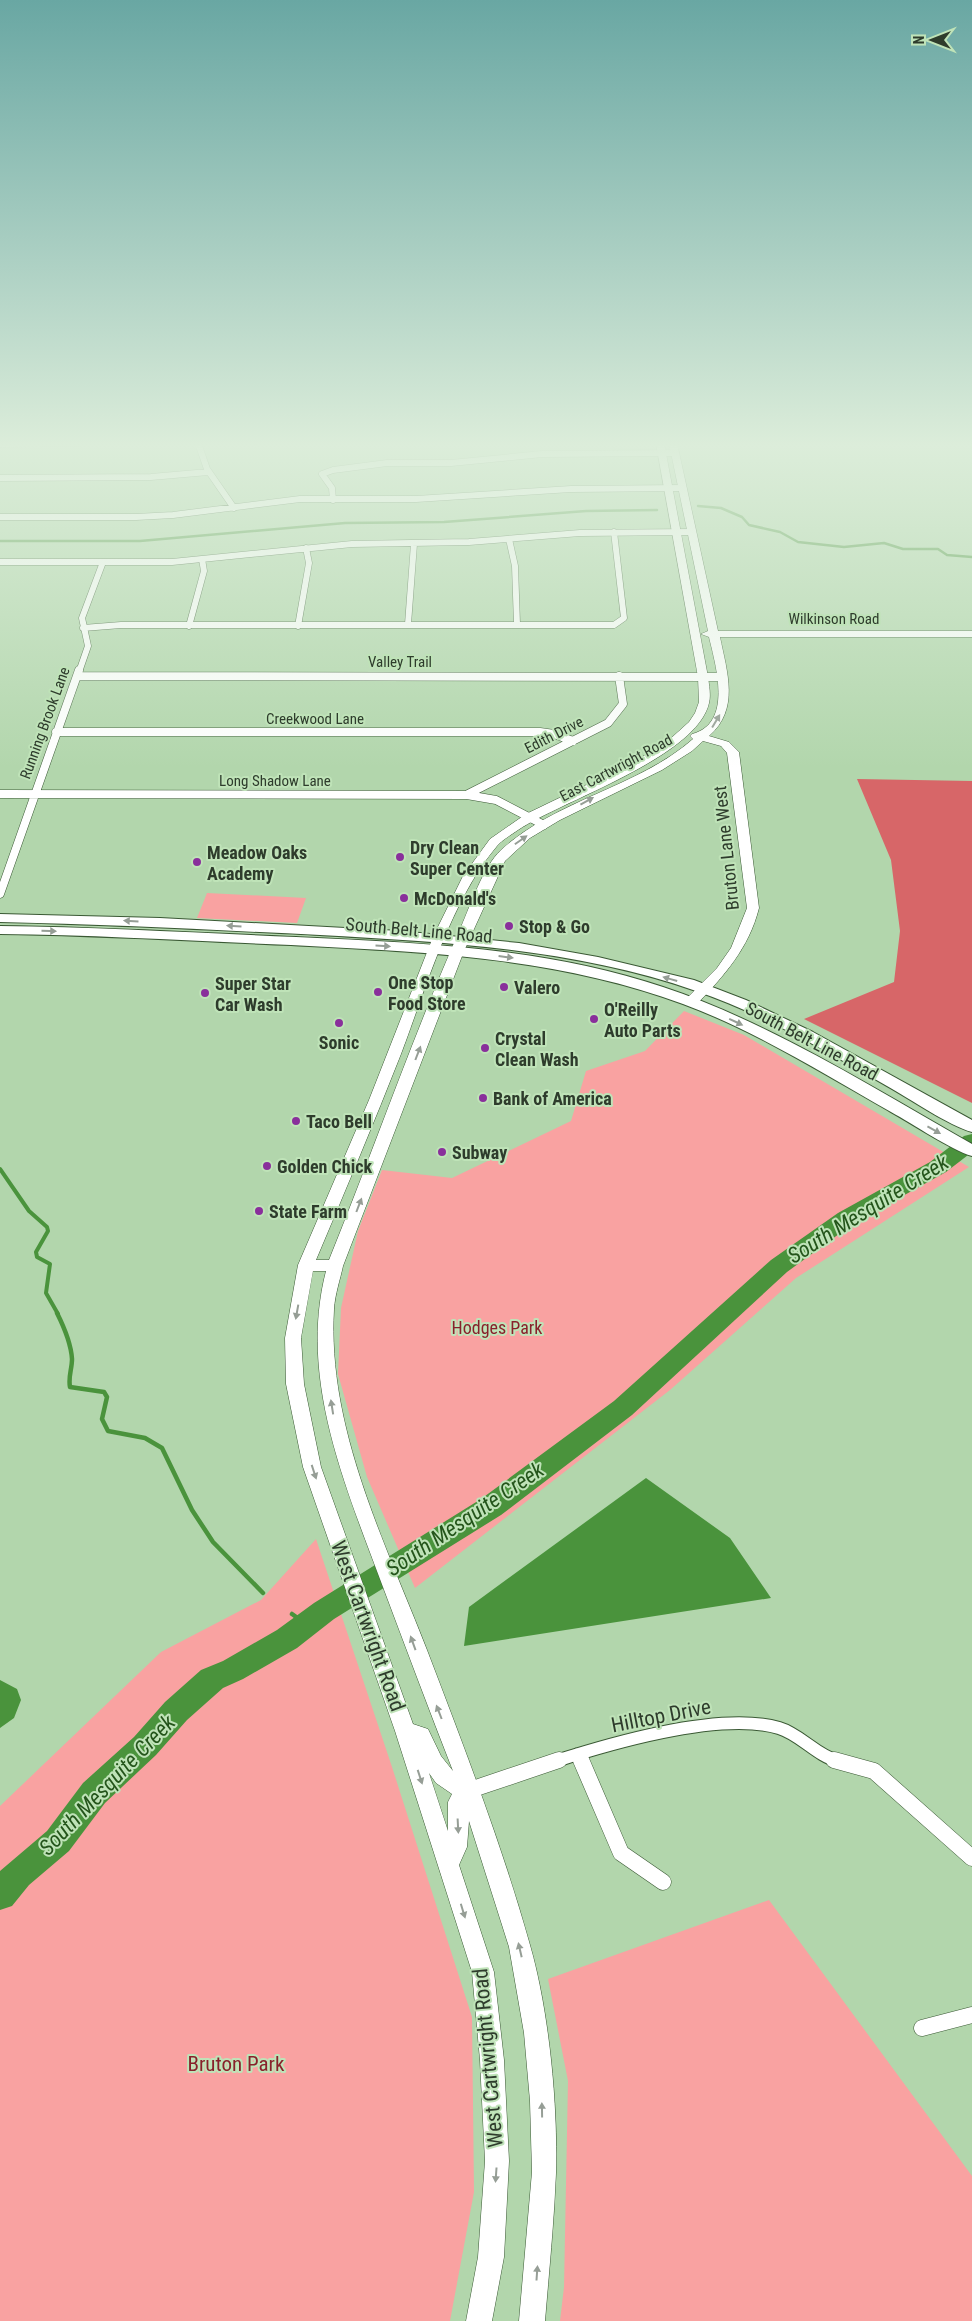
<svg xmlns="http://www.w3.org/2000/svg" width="972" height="2321" viewBox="0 0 972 2321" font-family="'Roboto Condensed',sans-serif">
<rect width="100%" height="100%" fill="#b2d6ac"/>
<!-- green -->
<path fill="#f9a2a1" d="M 207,893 L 306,898 L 297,923 L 197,918 Z
M 684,1011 L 744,1035 L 969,1167 L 796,1278 L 670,1390 L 415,1588 L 367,1477 L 338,1374 L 341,1308 L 358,1231 L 382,1170 L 452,1178 L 571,1121 L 586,1071 L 645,1051 Z
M 316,1539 L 392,1767 L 472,2017 L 474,2192 L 450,2321 L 0,2321 L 0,1806 L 161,1652 L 261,1600 Z
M 769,1900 L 972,2176 L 972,2321 L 560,2321 L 564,2287 L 568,2081 L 548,1979 Z"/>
<!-- forest -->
<path fill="#d76668" d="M 857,779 L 972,781 L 972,1103 L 804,1019 L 894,982 L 900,931 L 891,860 Z"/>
<!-- water -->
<path fill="#4a933c" d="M 646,1478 L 730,1538 L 771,1598 L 464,1646 L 469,1607 Z
M 0,1680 L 17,1689 L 21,1700 L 14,1718 L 0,1728 Z"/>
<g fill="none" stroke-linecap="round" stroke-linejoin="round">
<!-- stream-far2 -->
<path stroke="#4a933c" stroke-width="2.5" d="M 698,506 L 721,508 L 742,517 L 749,525 L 780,532 L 798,542 L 844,547 L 884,543 L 903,549 L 938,549 L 947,555 L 972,557
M 0,541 L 140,541 L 345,523 L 444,522 L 586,511 L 657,510"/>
<!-- stream-far1 -->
<path stroke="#4a933c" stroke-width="4" d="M 0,1169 L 29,1211 L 47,1227 L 48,1231 L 36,1252 L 37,1257 L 50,1264 L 46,1293 L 58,1314"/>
<!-- stream -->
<path stroke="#4a933c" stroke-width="4.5" d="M 57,1313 C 64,1327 71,1343 72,1359 C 72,1369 68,1377 70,1387 L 104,1392 L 107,1397 L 102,1419 L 108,1431 L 145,1438 L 162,1448 L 192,1510 L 213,1542 L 263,1593
M 292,1614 L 306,1624"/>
<!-- river -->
<path fill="#4a933c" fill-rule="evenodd" d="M 972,1134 L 972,1152 L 946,1172 L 854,1223 L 787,1272 L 632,1415 L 501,1515 L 334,1619 L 297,1648 L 243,1679 L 223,1688 L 187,1720 L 156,1755 L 105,1803 L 69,1851 L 29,1885 L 12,1906 L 0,1910 L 0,1871 L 47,1831 L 83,1783 L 134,1737 L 165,1702 L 201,1670 L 223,1661 L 277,1630 L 314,1603 L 481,1499 L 614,1401 L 771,1260 L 838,1213 L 930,1162 L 964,1136 Z"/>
<defs>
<path id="street-far3" d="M 198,443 L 207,469 L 234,508
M 0,444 L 78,443
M 0,478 L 151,477 L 208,472
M 333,500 L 332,488 L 322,474 L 333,470 L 387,463 L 451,463 L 542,454 L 675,453
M 0,517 L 136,517 L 173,515 L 300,499 L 416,499 L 571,489 L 683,488
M 509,539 L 515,566 L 517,624
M 0,562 L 172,562 L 352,544 L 469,542 L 580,533 L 692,532
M 408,624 L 414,544
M 189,626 L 204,571 L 202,559
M 298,626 L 309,563 L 306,548
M 83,628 L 121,625 L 614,625 L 624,618 L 614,532
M 79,672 L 88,646 L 82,618 L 103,562"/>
<path id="street-far2" d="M 77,676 L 723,677
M 56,732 L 540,732 L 554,734 L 573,741
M 0,794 L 467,795 L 496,800 L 544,825
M 468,794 L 608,723 L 623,704 L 619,676
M 0,894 L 79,670"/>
<path id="street-far1" d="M 578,1754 L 581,1761
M 556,1761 C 612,1743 721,1711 779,1728 C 800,1734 817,1756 838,1761"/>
<path id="street" d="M 581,1760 L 621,1853 L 663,1882
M 834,1760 L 874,1771 L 972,1858
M 470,1790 L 559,1760
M 922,2028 L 972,2015"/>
<path id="secondary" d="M 656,443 L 664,443 L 708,677 C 709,685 711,695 709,703 C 697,757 563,800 518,830 C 511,835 502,840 497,846 C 451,900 426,988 401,1054 C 374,1123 345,1191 316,1260 L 329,1260 C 374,1149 413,1036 461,927 C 471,904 483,867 501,850 C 557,799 637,788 693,739 L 690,736 L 692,734 C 733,723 716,667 709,637 L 701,634 L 708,631 L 669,443 L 677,443 L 718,631 L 972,631 L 972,637 L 720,637 C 727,672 740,709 709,736 L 729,742 L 739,752 L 759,908 C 749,948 724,976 696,1005 L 686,1005 L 684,1002 L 686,999 L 717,968 L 731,948 L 747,908 L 727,753 L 721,746 L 703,741 L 692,751 L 662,770 L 560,820 L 530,838 L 505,861 L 464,951 L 343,1266 C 340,1280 335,1294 334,1309 C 327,1428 385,1542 427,1650 C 464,1747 502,1845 530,1945 C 549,2011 558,2105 556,2173 C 554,2223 549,2272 545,2321 L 519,2321 L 532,2172 L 530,2101 L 524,2033 L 509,1947 L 469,1821 L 467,1847 L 459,1865 L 494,1972 L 504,2060 L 509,2161 L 504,2257 L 492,2321 L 466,2321 L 478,2257 L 485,2161 L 480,2060 L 472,1972 L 395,1731 L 303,1467 L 286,1384 L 285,1338 L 298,1265 L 369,1100 L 433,937 L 463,876 L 490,839 L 526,814 L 634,762 L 669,740 L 689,722 L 695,713 L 699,702 L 698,677 ZM 313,1271 L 326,1271 C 298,1379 346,1487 383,1587 C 406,1648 429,1710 453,1771 L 441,1756 L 428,1729 L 413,1724 L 321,1467 L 304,1384 L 301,1338 ZM 429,1773 L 436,1783 L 452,1794 L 448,1802 L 448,1831 Z"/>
<path id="primary" d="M 0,914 L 160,918 L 400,931 L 519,943 L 598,957 L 694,980 L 746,1000 L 813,1032 L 972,1120 L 972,1132 C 949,1126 909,1098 887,1086 C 826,1051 763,1014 696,991 C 576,949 446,942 320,935 C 213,930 107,924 0,922 Z
M 0,926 C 99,927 197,933 296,937 C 419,943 545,947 663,987 C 769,1022 875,1089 972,1144 L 972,1156 C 951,1150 913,1124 891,1112 C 824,1074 756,1031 683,1004 C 557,957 424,952 291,945 C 194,941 97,935 0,934 Z"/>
</defs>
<!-- street-far3 casing -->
<use href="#street-far3" stroke="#3a5934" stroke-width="7"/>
<!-- street-far2 casing -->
<use href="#street-far2" stroke="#3a5934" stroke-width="9"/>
<!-- street-far1 casing -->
<use href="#street-far1" stroke="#3a5934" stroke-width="14"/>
<!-- street casing -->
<use href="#street" stroke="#3a5934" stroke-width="17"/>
<!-- secondary casing -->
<use href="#secondary" stroke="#3a5934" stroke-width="1"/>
<!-- primary casing -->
<use href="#primary" stroke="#3a5934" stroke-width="2"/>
<!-- street-far3 -->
<use href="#street-far3" stroke="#fff" stroke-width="6"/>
<!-- street-far2 -->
<use href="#street-far2" stroke="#fff" stroke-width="8"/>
<!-- street-far1 -->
<use href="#street-far1" stroke="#fff" stroke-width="12"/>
<!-- street -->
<use href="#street" stroke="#fff" stroke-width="16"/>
<!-- secondary -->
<use href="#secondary" fill="#fff" fill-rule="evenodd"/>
<!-- primary -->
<use href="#primary" fill="#fff" fill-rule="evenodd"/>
</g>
<!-- one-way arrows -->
<defs><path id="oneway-solid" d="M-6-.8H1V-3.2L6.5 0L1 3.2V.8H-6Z" transform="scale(1.25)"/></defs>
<g fill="#969e96">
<use href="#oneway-solid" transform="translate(716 721) rotate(-59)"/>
<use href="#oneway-solid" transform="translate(587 801) rotate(-29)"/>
<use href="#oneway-solid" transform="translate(521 840) rotate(-35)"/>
<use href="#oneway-solid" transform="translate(131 921) rotate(-177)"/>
<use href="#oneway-solid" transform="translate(234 926) rotate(-177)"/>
<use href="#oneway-solid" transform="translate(49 931) rotate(1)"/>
<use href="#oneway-solid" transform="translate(383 946) rotate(3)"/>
<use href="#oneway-solid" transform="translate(506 957) rotate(7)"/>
<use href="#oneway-solid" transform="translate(670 979) rotate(-164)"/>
<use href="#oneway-solid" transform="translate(736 1022) rotate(25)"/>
<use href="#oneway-solid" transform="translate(418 1053) rotate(-69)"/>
<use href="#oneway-solid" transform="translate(934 1130) rotate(29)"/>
<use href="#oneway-solid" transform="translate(359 1205) rotate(-69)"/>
<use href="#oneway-solid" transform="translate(297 1312) rotate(100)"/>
<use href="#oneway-solid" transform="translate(332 1407) rotate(-99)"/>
<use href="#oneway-solid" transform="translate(314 1472) rotate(72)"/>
<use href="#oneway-solid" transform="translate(413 1643) rotate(-110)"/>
<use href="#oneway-solid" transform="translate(439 1712) rotate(-111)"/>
<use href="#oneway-solid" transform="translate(420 1777) rotate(72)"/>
<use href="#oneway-solid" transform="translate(458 1826) rotate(87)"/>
<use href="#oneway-solid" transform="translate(463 1911) rotate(73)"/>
<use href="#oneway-solid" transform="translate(520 1950) rotate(-103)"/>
<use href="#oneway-solid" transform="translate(542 2110) rotate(-91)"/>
<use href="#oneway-solid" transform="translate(496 2175) rotate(94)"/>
<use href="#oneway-solid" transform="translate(537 2273) rotate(-86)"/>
</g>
<!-- sky -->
<linearGradient id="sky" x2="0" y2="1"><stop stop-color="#69a7a3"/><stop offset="0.58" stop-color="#dcedda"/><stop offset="1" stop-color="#dcedda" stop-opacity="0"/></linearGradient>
<rect width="972" height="768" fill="url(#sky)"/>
<!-- markers -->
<g fill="#892f9b" stroke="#bfe3b8" stroke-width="2">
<circle cx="400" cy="857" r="5"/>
<circle cx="197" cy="862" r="5"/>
<circle cx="404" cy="898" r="5"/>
<circle cx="509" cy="926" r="5"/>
<circle cx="504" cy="987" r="5"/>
<circle cx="378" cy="992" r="5"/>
<circle cx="205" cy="993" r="5"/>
<circle cx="594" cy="1019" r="5"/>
<circle cx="339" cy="1023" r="5"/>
<circle cx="485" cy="1048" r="5"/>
<circle cx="483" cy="1098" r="5"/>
<circle cx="296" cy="1121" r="5"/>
<circle cx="442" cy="1152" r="5"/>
<circle cx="267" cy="1166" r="5"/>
<circle cx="259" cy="1211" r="5"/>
</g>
<g text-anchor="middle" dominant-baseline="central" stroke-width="4" stroke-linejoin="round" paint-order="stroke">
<!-- far-street labels -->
<g font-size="15" fill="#2e3c2c" stroke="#bfe3b8">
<text x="834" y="619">Wilkinson Road</text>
<text x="400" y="662">Valley Trail</text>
<text x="315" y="719">Creekwood Lane</text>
<text transform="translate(45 723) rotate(-70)">Running Brook Lane</text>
<text transform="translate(554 735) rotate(-27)">Edith Drive</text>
<text transform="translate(616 768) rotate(-28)">East Cartwright Road</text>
<text x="275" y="781">Long Shadow Lane</text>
</g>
<!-- poi labels -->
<g font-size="18" font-weight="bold" fill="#2e3c2c" stroke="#bfe3b8" text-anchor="start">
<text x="410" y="847">Dry Clean<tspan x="410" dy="21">Super Center</tspan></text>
<text x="207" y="852">Meadow Oaks<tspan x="207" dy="21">Academy</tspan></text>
<text x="414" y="898">McDonald's</text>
<text x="519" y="926">Stop &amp; Go</text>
<text x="388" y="982">One Stop<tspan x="388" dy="21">Food Store</tspan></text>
<text x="215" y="983">Super Star<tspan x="215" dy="21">Car Wash</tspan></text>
<text x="514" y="987">Valero</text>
<text x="604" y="1009">O'Reilly<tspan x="604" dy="21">Auto Parts</tspan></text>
<text x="495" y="1038">Crystal<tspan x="495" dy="21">Clean Wash</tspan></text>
<text x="339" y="1042" text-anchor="middle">Sonic</text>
<text x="493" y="1098">Bank of America</text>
<text x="306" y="1121">Taco Bell</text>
<text x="452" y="1152">Subway</text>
<text x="277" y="1166">Golden Chick</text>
<text x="269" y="1211">State Farm</text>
</g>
<!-- street labels -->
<g font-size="18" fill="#2e3c2c" stroke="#bfe3b8">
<text transform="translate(726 848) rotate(-96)">Bruton Lane West</text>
<text transform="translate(419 930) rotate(5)">South Belt Line Road</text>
<text transform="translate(812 1041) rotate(28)">South Belt Line Road</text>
</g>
<!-- park labels -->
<g font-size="18" fill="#88212b" stroke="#bfe3b8">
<text x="497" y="1327">Hodges Park</text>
</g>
<!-- near-street labels -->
<g font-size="21" fill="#2e3c2c" stroke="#bfe3b8">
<text transform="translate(368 1626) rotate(70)">West Cartwright Road</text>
<text transform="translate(661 1716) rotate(-11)">Hilltop Drive</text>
<text transform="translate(488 2058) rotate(-95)">West Cartwright Road</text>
</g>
<!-- near-park labels -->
<g font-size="21" fill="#88212b" stroke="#bfe3b8">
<text x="236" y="2064">Bruton Park</text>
</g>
<!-- near-water labels -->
<g font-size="22" font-style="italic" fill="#24551b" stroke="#bfe3b8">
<text transform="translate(868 1209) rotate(-32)">South Mesquite Creek</text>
<text transform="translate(465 1519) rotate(-34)">South Mesquite Creek</text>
<text transform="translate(107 1785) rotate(-46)">South Mesquite Creek</text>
</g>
</g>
<!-- north arrow -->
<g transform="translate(932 40) rotate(270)" stroke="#bfe3b8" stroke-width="4" paint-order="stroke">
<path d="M0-4L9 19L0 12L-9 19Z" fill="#2e3c2c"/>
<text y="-8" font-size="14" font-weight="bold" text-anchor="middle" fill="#2e3c2c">N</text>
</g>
</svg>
